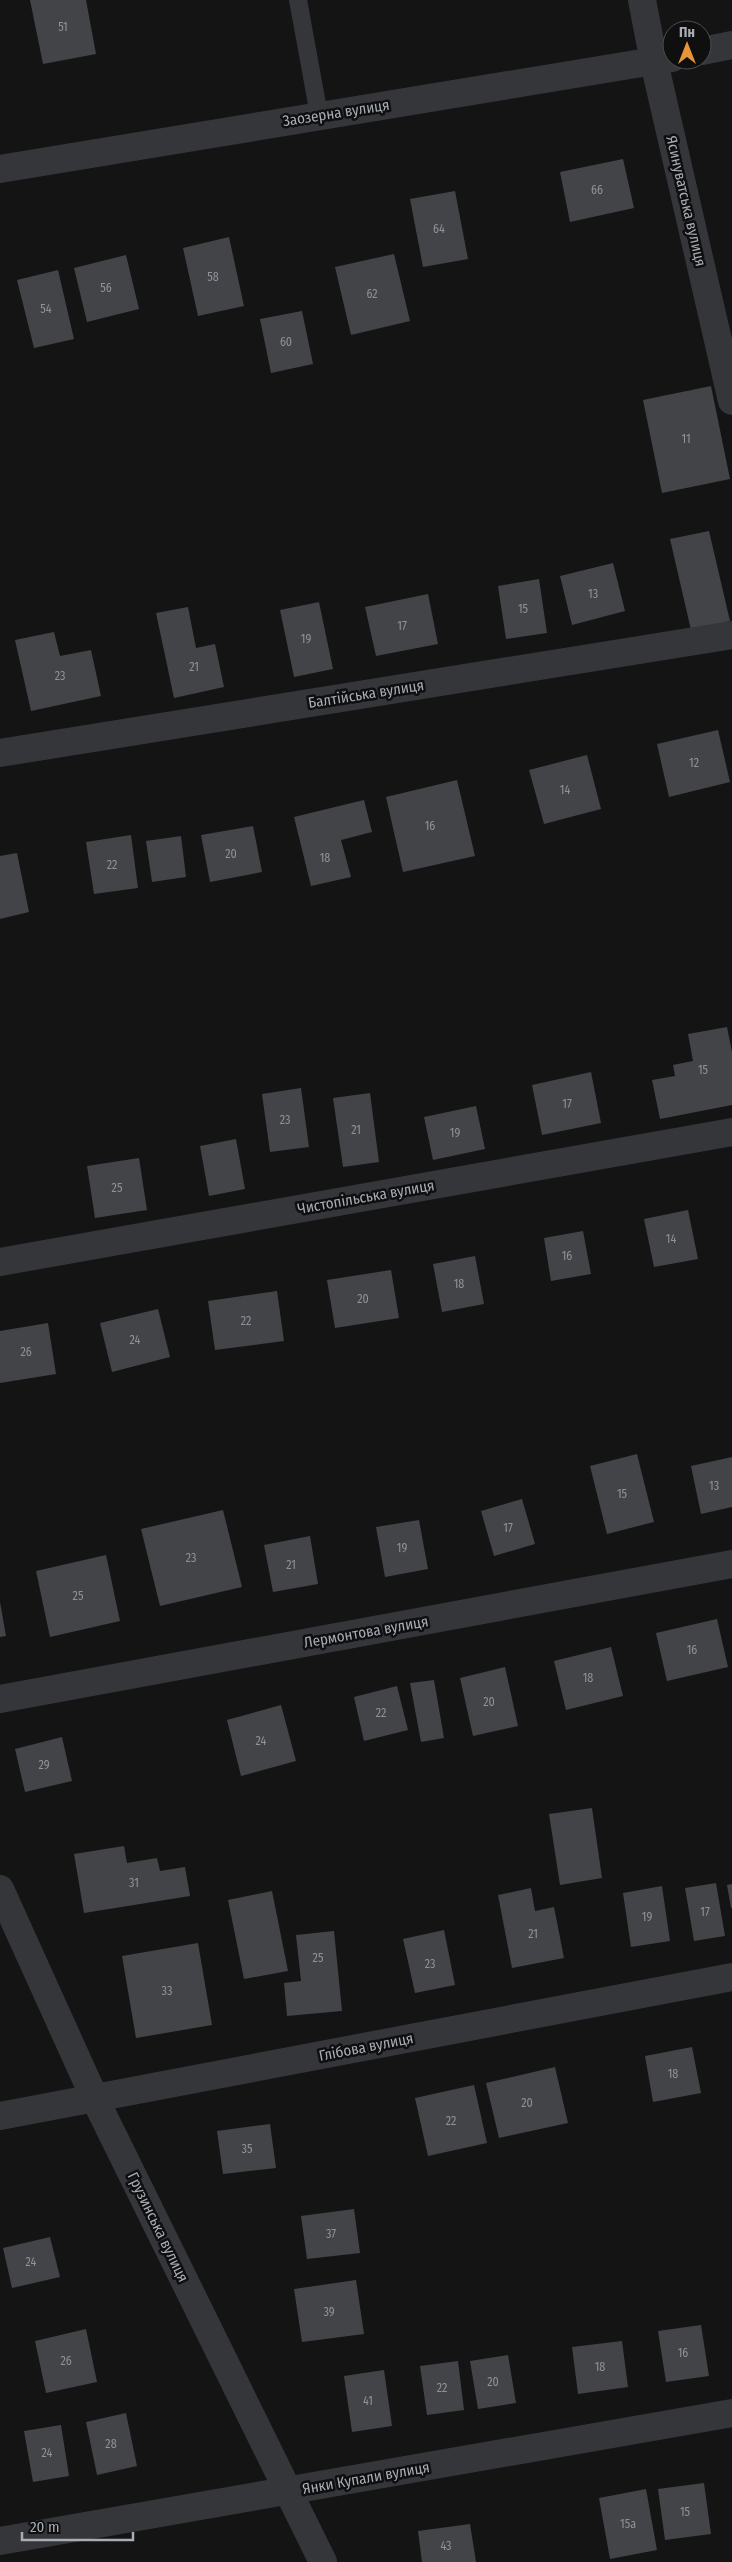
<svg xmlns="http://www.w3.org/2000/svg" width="732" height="2562" viewBox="0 0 732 2562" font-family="'Fira Sans Condensed',sans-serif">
<rect width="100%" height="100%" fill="#141415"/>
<!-- building -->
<path fill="#434448" d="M 30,0 L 86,0 L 96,54 L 43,64 Z
M 623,159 L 634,208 L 570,222 L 560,172 Z
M 455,191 L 468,259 L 423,267 L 410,199 Z
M 229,237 L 244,306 L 198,316 L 183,248 Z
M 394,254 L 410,321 L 351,335 L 335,267 Z
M 126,255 L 139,309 L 87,322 L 74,268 Z
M 58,270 L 74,339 L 34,348 L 17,280 Z
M 302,311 L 313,364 L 271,373 L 260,319 Z
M 711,386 L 730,479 L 662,493 L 643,400 Z
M 709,531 L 730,621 L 691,630 L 670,539 Z
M 613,563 L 625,611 L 572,625 L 560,576 Z
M 539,579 L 547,633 L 506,639 L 498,586 Z
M 428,594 L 438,644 L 376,656 L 365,607 Z
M 319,602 L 333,669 L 294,677 L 280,610 Z
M 188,607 L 196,648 L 215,644 L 224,687 L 174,698 L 156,613 Z
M 54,632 L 60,656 L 91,650 L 101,696 L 31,711 L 15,640 Z
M 718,730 L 730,782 L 669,797 L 657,744 Z
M 587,755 L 601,809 L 544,824 L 529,770 Z
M 457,780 L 475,856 L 403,872 L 386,797 Z
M 364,800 L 372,832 L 341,840 L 351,877 L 311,886 L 294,817 Z
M 253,826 L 262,872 L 210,882 L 201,835 Z
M 131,835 L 138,888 L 94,894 L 86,842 Z
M 181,836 L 186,877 L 152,882 L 146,841 Z
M 17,853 L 29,912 L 0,919 L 0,856 Z
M 727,1027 L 732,1052 L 732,1105 L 660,1119 L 652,1080 L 675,1076 L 673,1065 L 693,1061 L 688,1034 Z
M 591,1072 L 601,1123 L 542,1135 L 532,1085 Z
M 301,1088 L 309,1147 L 270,1152 L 262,1094 Z
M 370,1093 L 379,1162 L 343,1167 L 333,1098 Z
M 476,1106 L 485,1149 L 433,1160 L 424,1117 Z
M 236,1139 L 245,1189 L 209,1196 L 200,1146 Z
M 139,1158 L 147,1210 L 95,1218 L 87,1166 Z
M 688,1210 L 698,1259 L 654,1267 L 644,1219 Z
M 583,1231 L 591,1274 L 551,1281 L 544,1238 Z
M 475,1256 L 484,1304 L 442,1312 L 433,1264 Z
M 391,1270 L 399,1318 L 335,1328 L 327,1280 Z
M 277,1291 L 284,1341 L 215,1350 L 208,1301 Z
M 158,1309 L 170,1357 L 112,1372 L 100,1323 Z
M 48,1323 L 56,1374 L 0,1383 L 0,1331 Z
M 637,1454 L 654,1522 L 607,1534 L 590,1466 Z
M 732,1457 L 732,1507 L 701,1514 L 691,1466 Z
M 522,1499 L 535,1544 L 494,1556 L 481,1511 Z
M 223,1510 L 242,1587 L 160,1606 L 141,1529 Z
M 419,1520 L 428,1569 L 385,1577 L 376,1527 Z
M 310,1536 L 318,1584 L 273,1592 L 264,1545 Z
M 106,1555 L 120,1621 L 50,1637 L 36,1571 Z
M 0,1602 L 6,1636 L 0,1637 Z
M 717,1619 L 728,1667 L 667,1681 L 656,1633 Z
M 611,1647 L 623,1696 L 566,1710 L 554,1661 Z
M 505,1667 L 518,1726 L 473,1736 L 460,1678 Z
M 434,1680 L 444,1738 L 421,1742 L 410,1683 Z
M 397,1686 L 408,1730 L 364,1741 L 354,1697 Z
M 281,1705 L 296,1761 L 241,1776 L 227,1720 Z
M 62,1737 L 72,1781 L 25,1792 L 15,1749 Z
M 592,1808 L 602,1878 L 560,1885 L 549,1814 Z
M 124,1846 L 127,1863 L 157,1858 L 160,1871 L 185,1867 L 190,1896 L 84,1913 L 74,1854 Z
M 716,1883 L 725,1936 L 694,1941 L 685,1888 Z
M 732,1884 L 732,1908 L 731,1908 L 727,1885 Z
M 662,1886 L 670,1941 L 631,1947 L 623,1893 Z
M 531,1888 L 535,1911 L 554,1907 L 564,1958 L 512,1968 L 498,1895 Z
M 272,1891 L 288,1971 L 244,1979 L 228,1900 Z
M 444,1930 L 455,1985 L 415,1993 L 403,1939 Z
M 334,1931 L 342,2011 L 287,2016 L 284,1983 L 301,1981 L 296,1935 Z
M 198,1943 L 212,2025 L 136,2038 L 122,1956 Z
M 692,2047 L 701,2093 L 653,2102 L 645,2056 Z
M 555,2067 L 568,2123 L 499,2138 L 486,2083 Z
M 474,2085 L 487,2143 L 428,2156 L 415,2098 Z
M 270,2124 L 276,2168 L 223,2174 L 217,2131 Z
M 354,2209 L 360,2253 L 307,2259 L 301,2216 Z
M 50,2237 L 60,2277 L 12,2288 L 3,2248 Z
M 356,2280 L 364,2334 L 302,2342 L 294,2289 Z
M 701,2325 L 709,2376 L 666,2382 L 658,2331 Z
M 86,2329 L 97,2382 L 46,2393 L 35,2341 Z
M 622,2341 L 628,2387 L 578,2394 L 572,2347 Z
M 508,2355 L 516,2403 L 478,2409 L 470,2361 Z
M 458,2361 L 464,2410 L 427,2415 L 420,2366 Z
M 384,2370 L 392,2426 L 352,2432 L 344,2376 Z
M 126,2413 L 137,2466 L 97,2475 L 86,2422 Z
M 61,2425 L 69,2476 L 33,2482 L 24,2431 Z
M 704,2483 L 711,2534 L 665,2540 L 658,2489 Z
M 646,2489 L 657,2550 L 610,2559 L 599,2498 Z
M 470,2524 L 476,2562 L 422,2562 L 418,2531 Z"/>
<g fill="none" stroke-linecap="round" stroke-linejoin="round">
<!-- service -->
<path stroke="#35363a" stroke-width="18" d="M 298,0 L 319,115"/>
<!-- minor -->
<path stroke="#35363a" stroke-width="28" d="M 642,0 L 654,62 L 732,401
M 702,51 L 732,45
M 0,169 L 672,58
M 0,753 L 732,635
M 0,1262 L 732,1132
M 0,1699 L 732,1564
M 0,1889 L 95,2099 L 323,2562
M 0,2116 L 732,1977
M 0,2541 L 732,2413"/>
</g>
<g text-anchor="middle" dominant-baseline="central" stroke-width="5" stroke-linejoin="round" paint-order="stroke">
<!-- number labels -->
<g font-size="12" fill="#8d939a">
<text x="63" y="27">51</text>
<text x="597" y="190">66</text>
<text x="439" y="229">64</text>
<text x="213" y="277">58</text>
<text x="106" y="288">56</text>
<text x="372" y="294">62</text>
<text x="46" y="309">54</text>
<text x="286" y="342">60</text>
<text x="686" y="439">11</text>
<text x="593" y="594">13</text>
<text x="523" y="609">15</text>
<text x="402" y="626">17</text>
<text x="306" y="639">19</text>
<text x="194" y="667">21</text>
<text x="60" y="676">23</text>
<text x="694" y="763">12</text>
<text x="565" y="790">14</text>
<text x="430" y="826">16</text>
<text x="231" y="854">20</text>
<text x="325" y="858">18</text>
<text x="112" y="865">22</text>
<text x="703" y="1070">15</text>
<text x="567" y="1104">17</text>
<text x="285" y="1120">23</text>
<text x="356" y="1130">21</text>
<text x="455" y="1133">19</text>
<text x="117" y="1188">25</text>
<text x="671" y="1239">14</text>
<text x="567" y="1256">16</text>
<text x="459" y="1284">18</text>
<text x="363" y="1299">20</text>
<text x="246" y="1321">22</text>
<text x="135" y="1340">24</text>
<text x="26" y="1352">26</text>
<text x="714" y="1486">13</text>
<text x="622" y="1494">15</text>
<text x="508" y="1528">17</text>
<text x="402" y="1548">19</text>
<text x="191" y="1558">23</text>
<text x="291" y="1565">21</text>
<text x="78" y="1596">25</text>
<text x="692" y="1650">16</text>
<text x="588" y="1678">18</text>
<text x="489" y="1702">20</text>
<text x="381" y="1713">22</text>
<text x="261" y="1741">24</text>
<text x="44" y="1765">29</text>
<text x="134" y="1883">31</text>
<text x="705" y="1912">17</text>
<text x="647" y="1917">19</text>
<text x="533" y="1934">21</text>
<text x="318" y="1958">25</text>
<text x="430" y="1964">23</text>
<text x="167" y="1991">33</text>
<text x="673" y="2074">18</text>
<text x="527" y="2103">20</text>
<text x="451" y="2121">22</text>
<text x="247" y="2149">35</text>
<text x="331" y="2234">37</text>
<text x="31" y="2262">24</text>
<text x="329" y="2312">39</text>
<text x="683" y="2353">16</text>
<text x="66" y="2361">26</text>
<text x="600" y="2367">18</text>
<text x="493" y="2382">20</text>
<text x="442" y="2388">22</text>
<text x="368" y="2401">41</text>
<text x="111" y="2444">28</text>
<text x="47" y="2453">24</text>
<text x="685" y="2512">15</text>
<text x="628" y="2524">15а</text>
<text x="446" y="2546">43</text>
</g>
<!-- street labels -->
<g font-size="15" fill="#a6adb5" stroke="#0f0f10">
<text transform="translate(336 113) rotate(-9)">Заозерна вулиця</text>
<text transform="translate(686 201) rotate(77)">Ясинуватська вулиця</text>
<text transform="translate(366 694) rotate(-9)">Балтійська вулиця</text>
<text transform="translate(366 1197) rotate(-10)">Чистопільська вулиця</text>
<text transform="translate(366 1632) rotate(-10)">Лермонтова вулиця</text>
<text transform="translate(366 2047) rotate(-11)">Глібова вулиця</text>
<text transform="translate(158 2227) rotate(64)">Грузинська вулиця</text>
<text transform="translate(366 2478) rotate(-10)">Янки Купали вулиця</text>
</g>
</g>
<!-- north arrow -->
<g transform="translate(687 45)"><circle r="24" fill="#0f0f10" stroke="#4b4e52"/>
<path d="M0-4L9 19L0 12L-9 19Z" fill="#e89539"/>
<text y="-8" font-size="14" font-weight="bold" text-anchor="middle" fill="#a6adb5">Пн</text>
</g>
<!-- scale -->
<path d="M22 2532v8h111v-8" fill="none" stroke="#a6adb5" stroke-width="2.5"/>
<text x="30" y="2532" font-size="15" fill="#a6adb5" stroke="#0f0f10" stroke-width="4" paint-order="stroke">20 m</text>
</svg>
